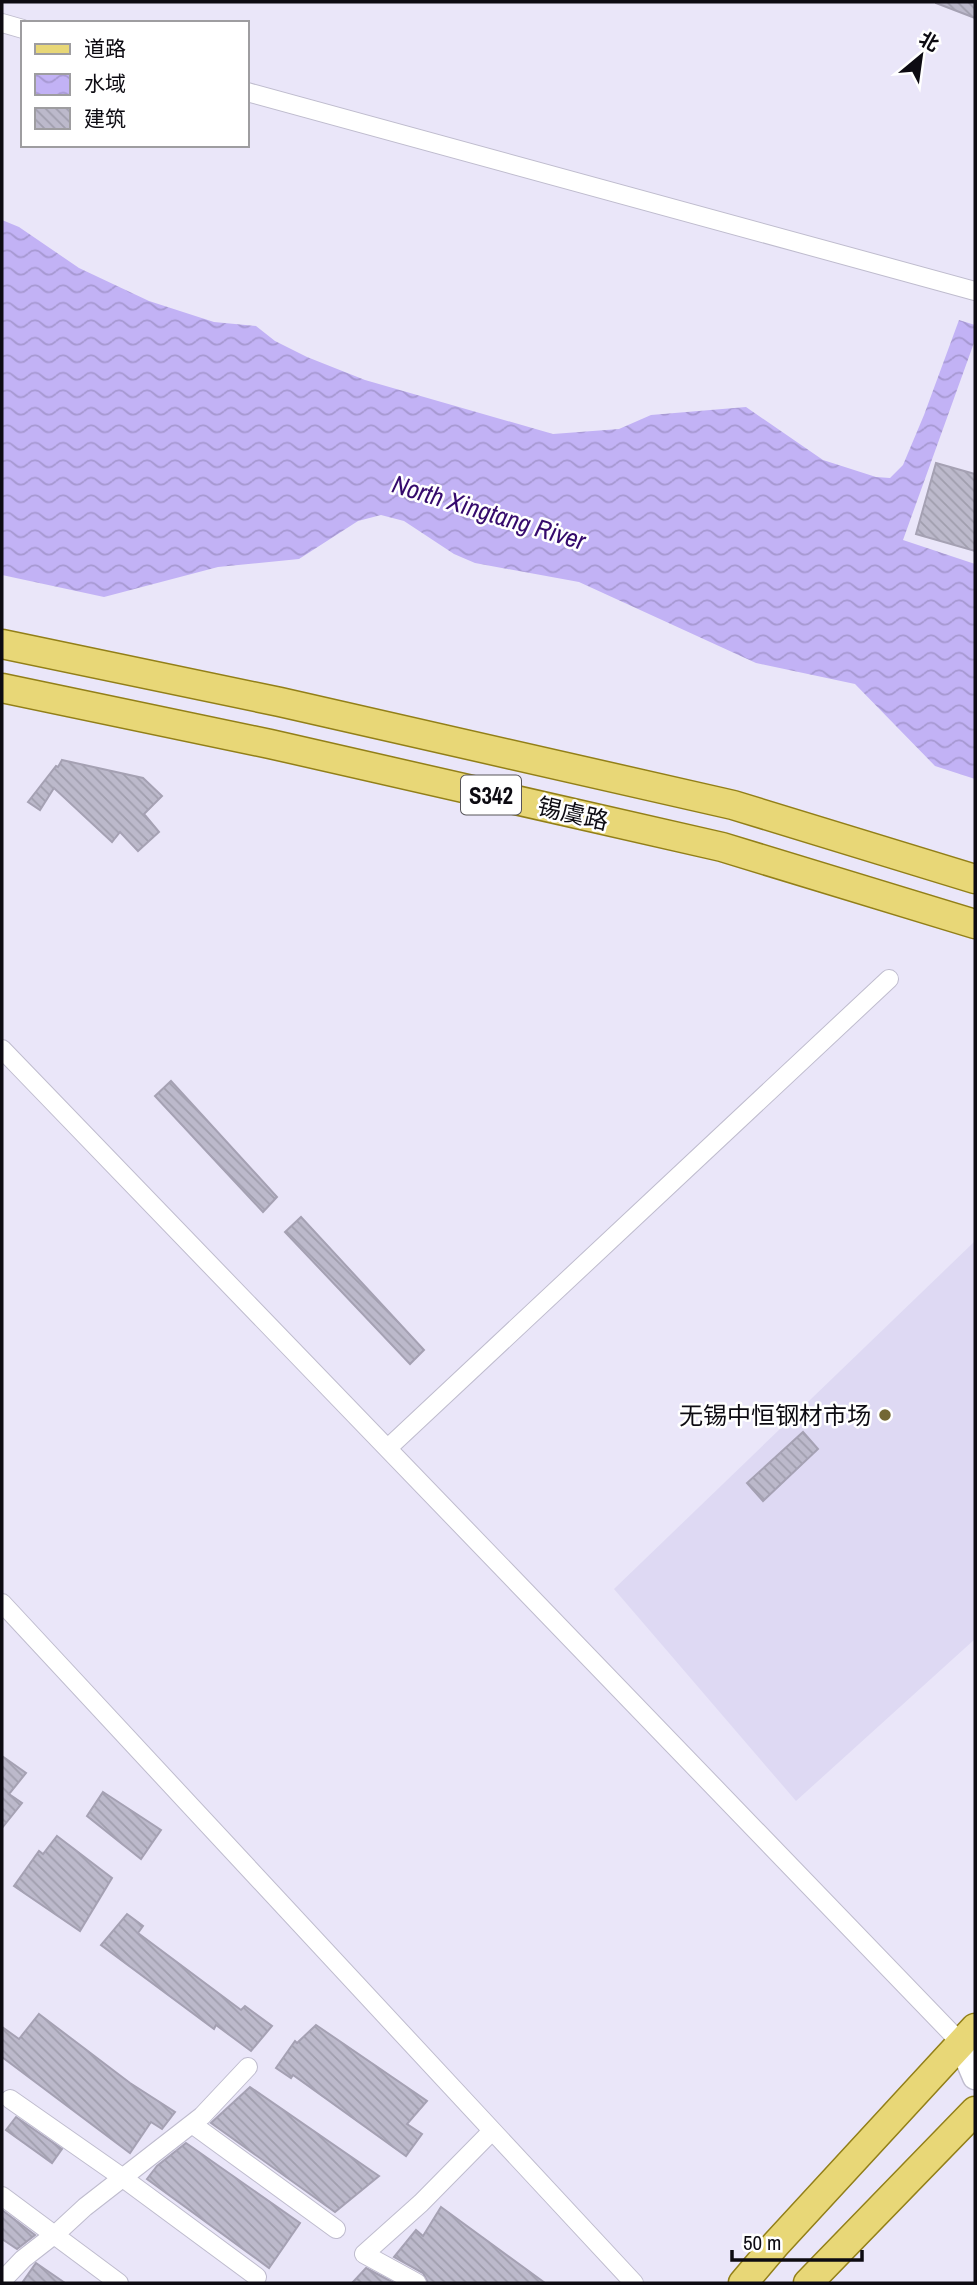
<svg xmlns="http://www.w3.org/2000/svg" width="977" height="2285" viewBox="0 0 977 2285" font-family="'Archivo Narrow','Noto Sans SC',sans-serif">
<defs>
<pattern id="water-waves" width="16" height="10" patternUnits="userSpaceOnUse" patternTransform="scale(1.75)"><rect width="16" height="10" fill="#c2b2f5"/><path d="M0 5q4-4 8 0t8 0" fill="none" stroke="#a698d1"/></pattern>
<pattern id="building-back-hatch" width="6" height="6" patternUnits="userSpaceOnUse" patternTransform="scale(1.75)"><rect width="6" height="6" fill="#bcb9cb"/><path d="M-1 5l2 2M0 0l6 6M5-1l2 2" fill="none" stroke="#a09ead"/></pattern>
</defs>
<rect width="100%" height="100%" fill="#eae6f9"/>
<!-- built -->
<path fill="#ded9f3" d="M 975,1241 L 975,1639 L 796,1801 L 614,1589 Z"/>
<!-- water -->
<path fill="url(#water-waves)" d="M 2,220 L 19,227 L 79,268 L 149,301 L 214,322 L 256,326 L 275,341 L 307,357 L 365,380 L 553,434 L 619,429 L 651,415 L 746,407 L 823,460 L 876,477 L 890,478 L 903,465 L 924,415 L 959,320 L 975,325 L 975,340 L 903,540 L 975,564 L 975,779 L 935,766 L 855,684 L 756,663 L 579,582 L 475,563 L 454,554 L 404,521 L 381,515 L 358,521 L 299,559 L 218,567 L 104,597 L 2,575 Z"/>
<!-- building -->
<path fill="url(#building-back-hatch)" stroke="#a5a1b3" stroke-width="2" d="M 936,2 L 975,2 L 975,18 L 936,3 Z
M 936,463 L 975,474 L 975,551 L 916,534 Z
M 62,760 L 143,778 L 162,796 L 144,814 L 159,832 L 138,851 L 120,832 L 112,842 L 54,788 L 40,810 L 28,802 L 56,766 L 58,767 Z
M 171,1081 L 277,1197 L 263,1212 L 155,1096 Z
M 301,1217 L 424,1350 L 410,1364 L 285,1232 Z
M 803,1432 L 818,1449 L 763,1501 L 747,1483 Z
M 2,1756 L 26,1773 L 9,1794 L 22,1803 L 2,1828 Z
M 103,1792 L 161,1830 L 141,1859 L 87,1816 Z
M 57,1836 L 112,1878 L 80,1931 L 14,1886 L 39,1851 L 43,1854 Z
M 127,1914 L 143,1926 L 138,1933 L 241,2010 L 245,2006 L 272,2026 L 251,2051 L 216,2025 L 214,2029 L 101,1945 Z
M 39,2014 L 130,2083 L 175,2112 L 162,2129 L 151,2122 L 130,2153 L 2,2057 L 2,2027 L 19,2039 Z
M 316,2025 L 427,2101 L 407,2124 L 422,2134 L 406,2156 L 293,2075 L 291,2078 L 276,2068 L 295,2041 L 297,2043 Z
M 250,2087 L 379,2176 L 335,2212 L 211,2123 Z
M 16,2117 L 62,2149 L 52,2163 L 6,2130 Z
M 186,2143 L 300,2223 L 269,2268 L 147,2179 L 157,2166 Z
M 441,2207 L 545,2283 L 428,2283 L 423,2273 L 394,2257 L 416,2230 L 423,2236 Z
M 2,2210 L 35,2235 L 17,2249 L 2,2239 Z
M 36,2263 L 65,2283 L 22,2283 Z
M 366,2268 L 394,2283 L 352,2283 Z"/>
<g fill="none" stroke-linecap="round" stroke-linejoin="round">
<defs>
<path id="street" d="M 2,23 L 23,29
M 247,92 L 975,291
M 2,1049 L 960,2042
M 388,1448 L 889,979
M 2,1603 L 634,2283
M 10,2099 L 123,2178 L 257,2277
M 192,2124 L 336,2229
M 2,2196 L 119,2283
M 2,2281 L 23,2259 L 59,2231 L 85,2207 L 202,2116 L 248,2067
M 417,2283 L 364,2254 L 421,2203 L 492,2131"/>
<path id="secondary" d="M 960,2042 L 975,2077"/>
<path id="primary" d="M 2,644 L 280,702 L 733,805 L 975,879
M 2,688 L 270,744 L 722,847 L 975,924
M 743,2283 L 776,2244 L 975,2028
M 808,2283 L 975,2111"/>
</defs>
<!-- street casing -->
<use href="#street" stroke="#bfbcce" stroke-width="20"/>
<!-- secondary casing -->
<use href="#secondary" stroke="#bfbcce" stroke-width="27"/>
<!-- primary casing -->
<use href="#primary" stroke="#927f18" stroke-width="31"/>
<!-- street -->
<use href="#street" stroke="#fff" stroke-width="18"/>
<!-- secondary -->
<use href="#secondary" stroke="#fff" stroke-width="24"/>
<!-- primary -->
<use href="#primary" stroke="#e8d777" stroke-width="28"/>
</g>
<!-- markers -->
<circle fill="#726734" stroke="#fff" stroke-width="2.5" cx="885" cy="1415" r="7"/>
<g text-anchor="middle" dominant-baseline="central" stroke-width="5" stroke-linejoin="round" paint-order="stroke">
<!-- shield labels -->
<rect fill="#fff" stroke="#565459" stroke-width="2" x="461" y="775.5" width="60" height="39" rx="5"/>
<g font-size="23" font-weight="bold" fill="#0d0b12">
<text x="491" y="795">S342</text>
</g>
<!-- street labels -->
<g font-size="24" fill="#0d0b12" stroke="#fff">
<text transform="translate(573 813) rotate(13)">锡虞路</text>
</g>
<!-- poi labels -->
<g font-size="24" fill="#0d0b12" stroke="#fff" text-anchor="end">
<text x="871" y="1415">无锡中恒钢材市场</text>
</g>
<!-- water labels -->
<g font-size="26" font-style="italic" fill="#350a6c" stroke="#fff">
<text transform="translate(489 512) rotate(17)">North Xingtang River</text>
</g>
</g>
<!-- border -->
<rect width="977" height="2285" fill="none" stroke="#0d0b12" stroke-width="7"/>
<!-- legend -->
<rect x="21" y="21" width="228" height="126" fill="#ffffff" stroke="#9e9da0" stroke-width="2"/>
<rect x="35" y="44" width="35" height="10" fill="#e8d777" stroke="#9e9da0" stroke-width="2"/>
<text x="84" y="56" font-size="21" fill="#0d0b12">道路</text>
<rect x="35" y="74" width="35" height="21" fill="url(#water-waves)" stroke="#9e9da0" stroke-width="2"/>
<text x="84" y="91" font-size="21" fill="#0d0b12">水域</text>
<rect x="35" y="108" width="35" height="21" fill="url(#building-back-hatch)" stroke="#9e9da0" stroke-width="2"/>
<text x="84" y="126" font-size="21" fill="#0d0b12">建筑</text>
<!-- north arrow -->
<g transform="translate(921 56) rotate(29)" stroke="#ffffff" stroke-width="5" paint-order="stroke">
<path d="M0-5L12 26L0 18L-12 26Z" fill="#0d0b12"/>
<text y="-10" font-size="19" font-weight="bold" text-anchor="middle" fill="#0d0b12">北</text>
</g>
<!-- scale -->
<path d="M732 2250v10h130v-10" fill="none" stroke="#0d0b12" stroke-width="3.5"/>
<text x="743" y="2250" font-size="21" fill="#0d0b12" stroke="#ffffff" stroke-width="5" paint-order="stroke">50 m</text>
</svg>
